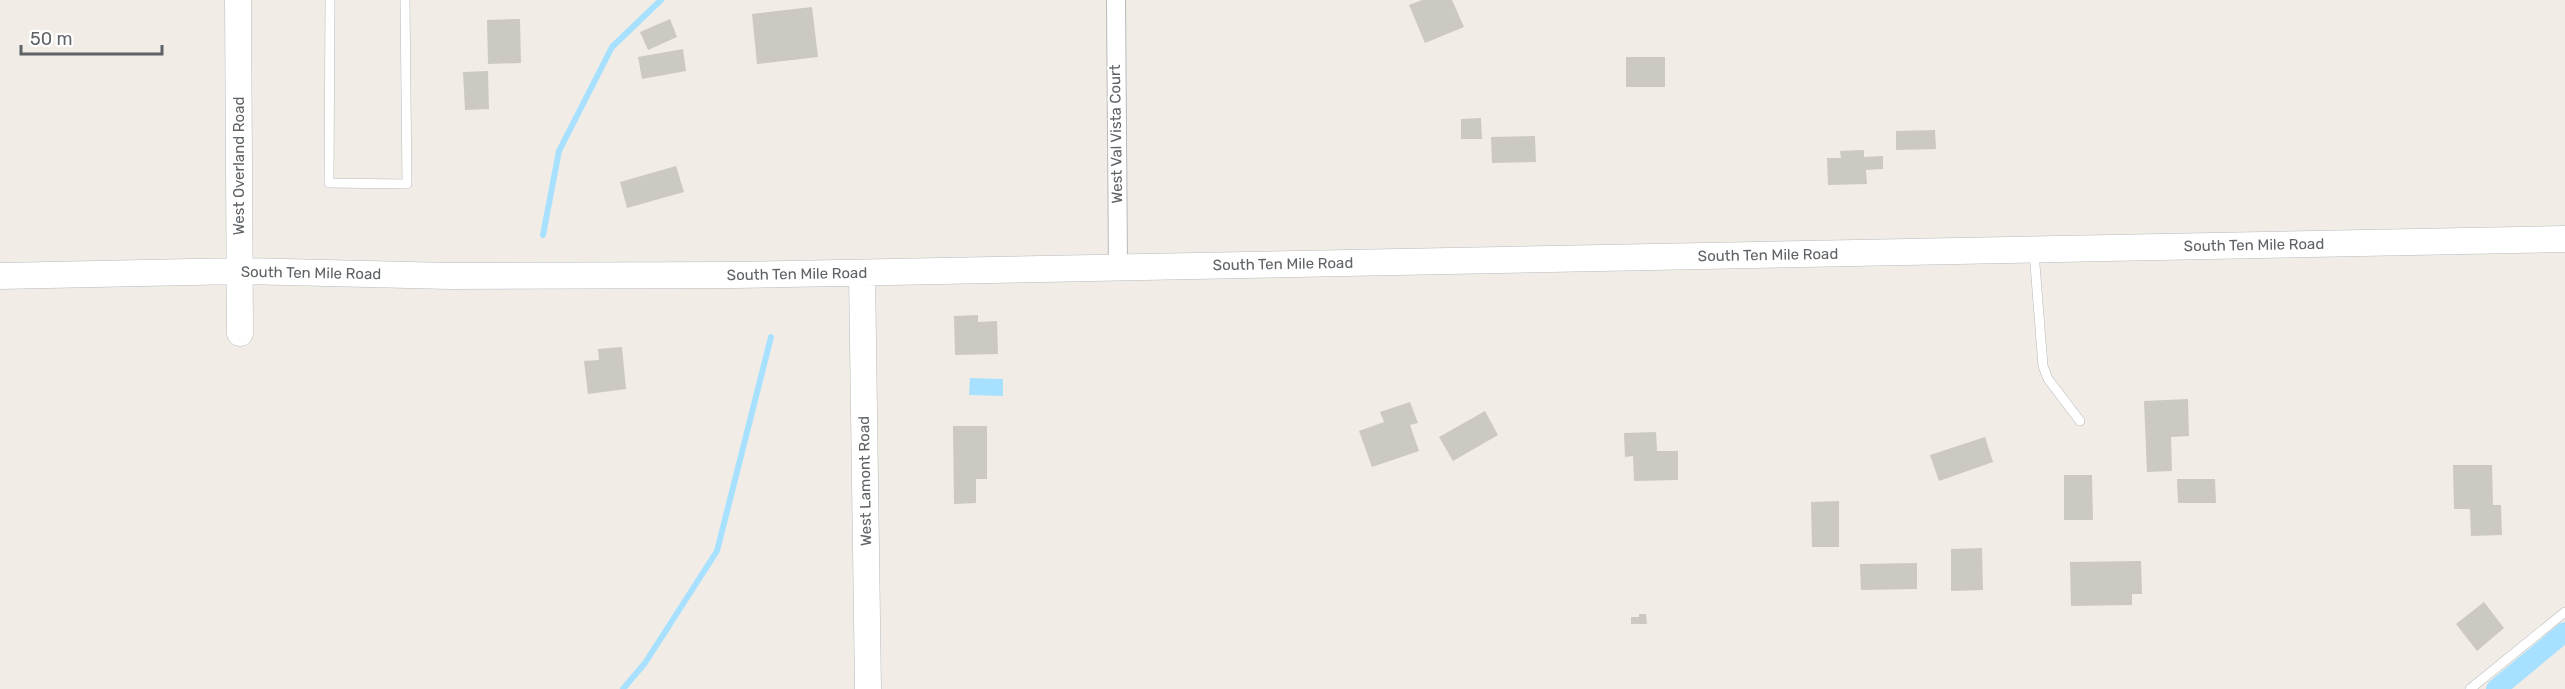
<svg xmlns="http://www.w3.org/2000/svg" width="2565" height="689" viewBox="0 0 2565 689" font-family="Rubik,sans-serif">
<rect width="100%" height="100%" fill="#f1ede6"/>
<!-- water -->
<path fill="#a8e1ff" d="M 970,378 L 1003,379 L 1003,396 L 969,395 Z"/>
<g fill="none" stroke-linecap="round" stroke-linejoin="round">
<!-- stream -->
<path stroke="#a8e1ff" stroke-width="6" d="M 543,235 L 559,151 L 612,47 L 661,0
M 623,689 L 645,663 L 717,551 L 771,337"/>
<!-- canal -->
<path stroke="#a8e1ff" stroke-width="20" d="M 2496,689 L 2565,632"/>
</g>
<!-- building -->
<path fill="#ccc8c2" d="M 1422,0 L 1452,0 L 1464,27 L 1425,43 L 1409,5 Z
M 812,7 L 818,57 L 757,64 L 752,14 Z
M 520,19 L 521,63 L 488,64 L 487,20 Z
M 670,19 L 677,37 L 648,50 L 640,32 Z
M 683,49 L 686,71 L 642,79 L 638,57 Z
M 1626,57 L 1665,57 L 1665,87 L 1626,87 Z
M 488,71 L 489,109 L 465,110 L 463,72 Z
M 1481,118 L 1482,139 L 1461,139 L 1461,119 Z
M 1935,130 L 1936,149 L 1896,150 L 1896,131 Z
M 1535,136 L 1536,162 L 1492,163 L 1491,137 Z
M 1864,150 L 1864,157 L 1883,156 L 1883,169 L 1866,170 L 1867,184 L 1828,185 L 1827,158 L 1841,158 L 1840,151 Z
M 676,166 L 684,192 L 627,208 L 620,182 Z
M 978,315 L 978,322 L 997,321 L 998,354 L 955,355 L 954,316 Z
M 622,347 L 626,389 L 588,394 L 584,361 L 599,360 L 598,349 Z
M 2188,399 L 2189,436 L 2171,437 L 2172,471 L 2147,472 L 2144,401 Z
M 1410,402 L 1418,423 L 1410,425 L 1419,451 L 1372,467 L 1359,431 L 1384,422 L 1380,412 Z
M 1485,411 L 1498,435 L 1453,461 L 1439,437 Z
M 953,426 L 987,426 L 987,479 L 976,479 L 976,503 L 954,504 Z
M 1656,432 L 1657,451 L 1678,451 L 1678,480 L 1634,481 L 1633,456 L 1625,457 L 1624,433 Z
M 1985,437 L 1993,462 L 1939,481 L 1930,455 Z
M 2453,465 L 2492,465 L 2493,505 L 2501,505 L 2502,535 L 2471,536 L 2470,509 L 2454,509 Z
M 2064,475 L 2092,475 L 2093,520 L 2064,520 Z
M 2177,479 L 2215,479 L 2216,503 L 2178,503 Z
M 1839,501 L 1839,547 L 1812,547 L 1811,502 Z
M 1982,548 L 1983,590 L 1951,591 L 1951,549 Z
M 2141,561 L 2142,594 L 2132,594 L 2132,605 L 2071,606 L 2070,562 Z
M 1917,563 L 1917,589 L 1861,590 L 1860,564 Z
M 2484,602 L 2504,628 L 2477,651 L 2456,624 Z
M 1639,614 L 1646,614 L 1647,624 L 1631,624 L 1631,617 L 1639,617 Z"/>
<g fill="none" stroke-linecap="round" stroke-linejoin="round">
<defs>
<path id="lane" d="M 330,0 L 329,183 L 407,184 L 405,0
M 2034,252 L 2043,366 L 2048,379 L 2080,421
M 2470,689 L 2565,612"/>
<path id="street" d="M 1116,0 L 1118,268"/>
<path id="secondary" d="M 238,0 L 240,333
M 862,273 L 868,689
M 0,276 L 239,271 L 450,276 L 736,275 L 2565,239"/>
</defs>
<!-- lane casing -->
<use href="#lane" stroke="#b7b9bd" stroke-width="10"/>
<!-- street casing -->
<use href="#street" stroke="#b7b9bd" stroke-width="20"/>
<!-- secondary casing -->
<use href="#secondary" stroke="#b5babe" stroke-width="27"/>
<!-- lane -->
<use href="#lane" stroke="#fff" stroke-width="9"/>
<!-- street -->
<use href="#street" stroke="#fff" stroke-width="18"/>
<!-- secondary -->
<use href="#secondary" stroke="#fff" stroke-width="26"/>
</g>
<g text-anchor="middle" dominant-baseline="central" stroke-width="4.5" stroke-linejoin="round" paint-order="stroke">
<!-- street labels -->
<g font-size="15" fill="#5e6367" stroke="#fff">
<text transform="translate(1116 134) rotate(-91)">West Val Vista Court</text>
<text transform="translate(239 166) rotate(-90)">West Overland Road</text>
<text transform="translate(2254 245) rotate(-1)">South Ten Mile Road</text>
<text transform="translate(1768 255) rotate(-1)">South Ten Mile Road</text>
<text transform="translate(1283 264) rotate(-1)">South Ten Mile Road</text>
<text transform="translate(311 273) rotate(1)">South Ten Mile Road</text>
<text transform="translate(797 274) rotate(-1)">South Ten Mile Road</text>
<text transform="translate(865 481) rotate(-91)">West Lamont Road</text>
</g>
</g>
<!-- scale -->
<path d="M21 45v9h141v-9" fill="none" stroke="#5e6367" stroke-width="3"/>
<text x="30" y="45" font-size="18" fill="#5e6367" stroke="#ffffff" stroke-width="4.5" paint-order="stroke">50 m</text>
</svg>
